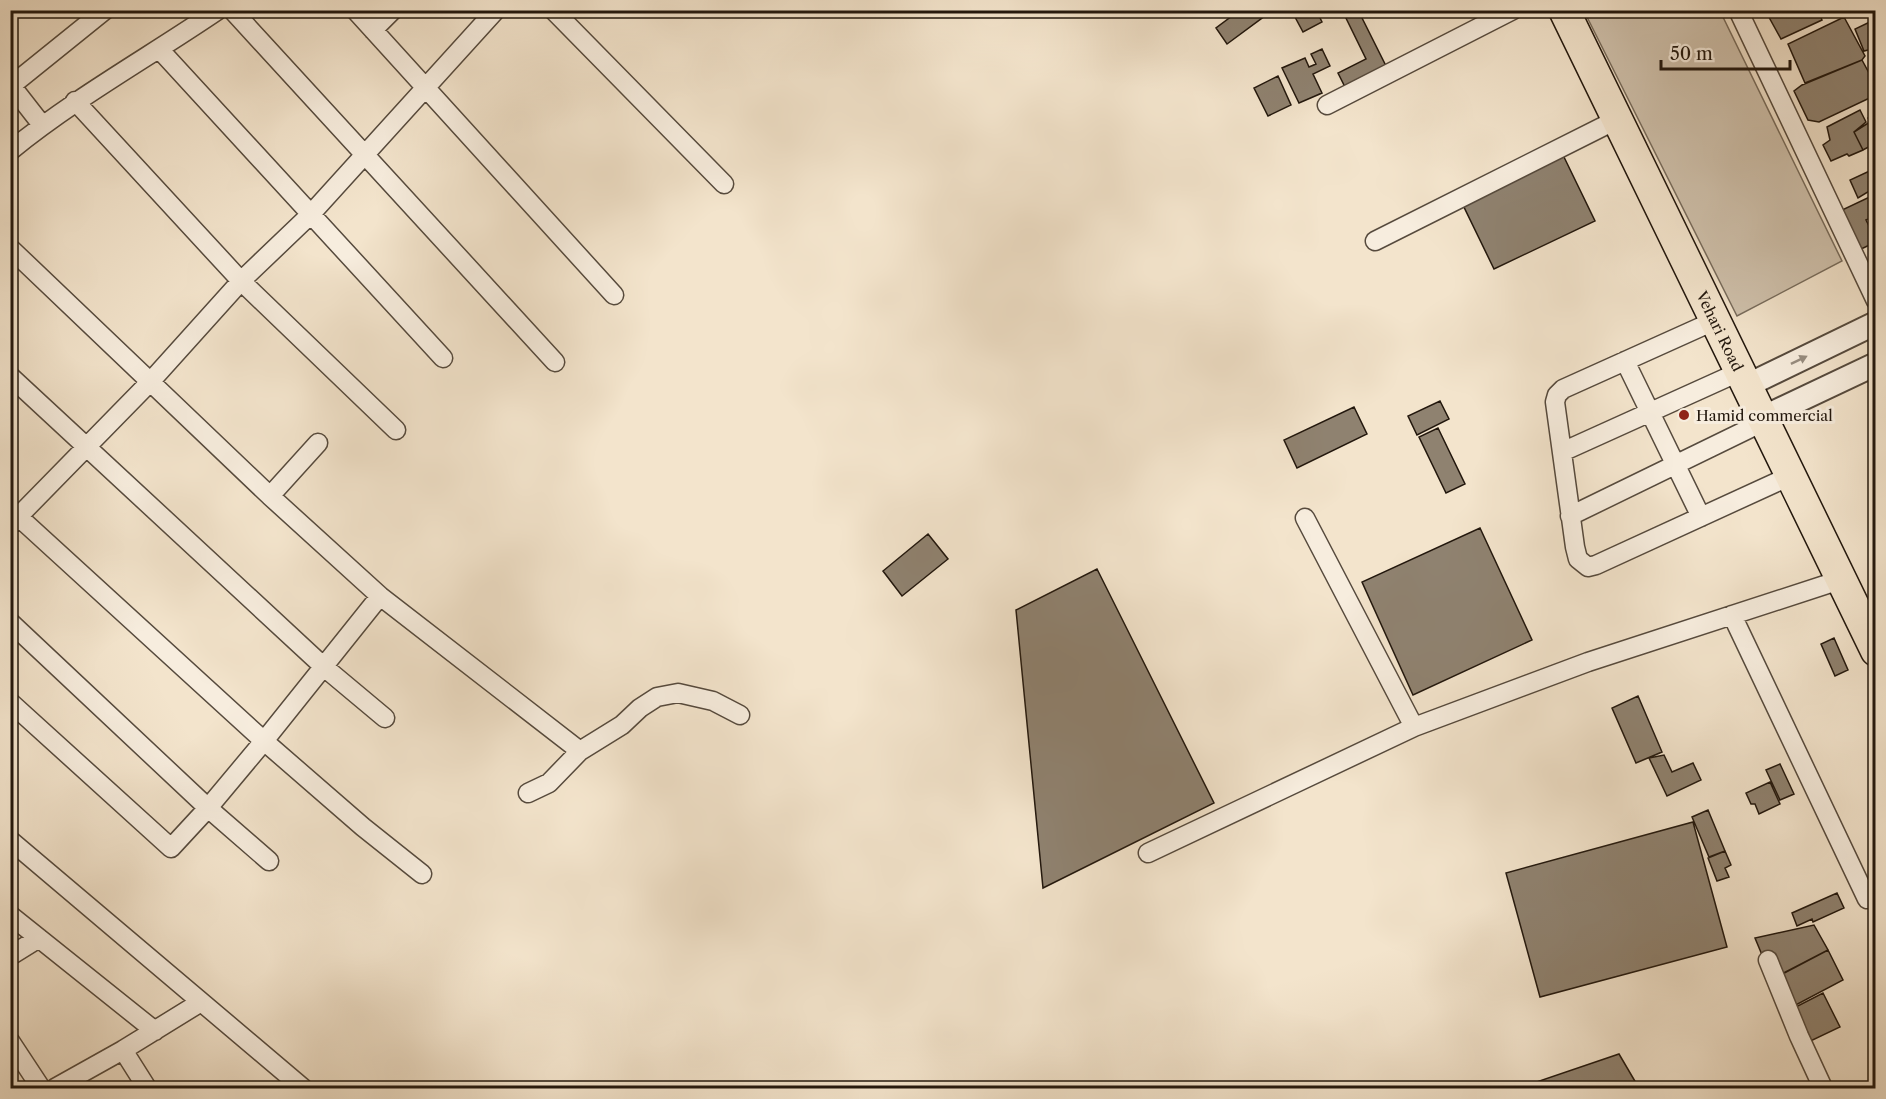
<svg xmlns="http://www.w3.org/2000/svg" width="1886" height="1099" viewBox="0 0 1886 1099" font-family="'Libre Caslon Text',serif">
<rect width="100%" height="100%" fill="#f3e4cc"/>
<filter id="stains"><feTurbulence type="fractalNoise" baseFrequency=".00333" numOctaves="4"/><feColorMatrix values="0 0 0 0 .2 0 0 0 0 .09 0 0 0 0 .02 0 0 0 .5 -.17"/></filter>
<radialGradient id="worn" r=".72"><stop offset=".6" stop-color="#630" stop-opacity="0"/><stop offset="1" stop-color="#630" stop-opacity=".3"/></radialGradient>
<!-- green -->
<path fill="#cfc1ac" stroke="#786c5c" stroke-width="1.5" d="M 1584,11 L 1720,11 L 1842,261 L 1737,316 Z"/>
<!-- building -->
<path fill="#8f8270" stroke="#22170d" stroke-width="1.5" d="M 1240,10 L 1273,10 L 1227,44 L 1216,28 Z
M 1307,10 L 1316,10 L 1322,22 L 1303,32 L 1295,17 Z
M 1342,10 L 1358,10 L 1386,66 L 1345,87 L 1338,73 L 1366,59 Z
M 1765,10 L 1818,10 L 1822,20 L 1781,39 Z
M 1844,17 L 1865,56 L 1862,60 L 1805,83 L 1788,44 Z
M 1876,19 L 1876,29 L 1871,31 L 1876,40 L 1876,48 L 1864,51 L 1855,29 Z
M 1322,49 L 1330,66 L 1313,74 L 1322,93 L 1299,103 L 1282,68 L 1305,58 L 1309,67 L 1316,64 L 1311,54 Z
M 1862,60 L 1876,86 L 1876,95 L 1819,122 L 1808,120 L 1794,91 L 1802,85 Z
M 1278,76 L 1291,105 L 1268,116 L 1254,88 Z
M 1860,110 L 1866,122 L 1854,132 L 1863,150 L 1849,156 L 1847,154 L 1831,161 L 1823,145 L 1830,140 L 1827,127 Z
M 1876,113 L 1876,143 L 1863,150 L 1854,132 L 1870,122 L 1868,118 Z
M 1563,155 L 1595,221 L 1494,269 L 1462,203 Z
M 1876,168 L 1876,187 L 1858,198 L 1850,180 Z
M 1876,194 L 1876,216 L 1866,220 L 1869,226 L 1876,223 L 1876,242 L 1859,250 L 1842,210 Z
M 1440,401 L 1449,419 L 1417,435 L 1408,416 Z
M 1354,407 L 1367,434 L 1297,468 L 1284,440 Z
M 1438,428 L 1465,484 L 1446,493 L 1419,437 Z
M 1480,528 L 1532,640 L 1413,695 L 1362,582 Z
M 928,534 L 948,559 L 902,596 L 883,571 Z
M 1097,569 L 1214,803 L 1043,888 L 1016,610 Z
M 1834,638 L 1848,670 L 1835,676 L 1821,644 Z
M 1638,696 L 1662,752 L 1636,763 L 1612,708 Z
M 1664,755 L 1672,772 L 1693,763 L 1701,780 L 1667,796 L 1649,758 Z
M 1780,764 L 1794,794 L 1780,800 L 1766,770 Z
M 1770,782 L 1780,804 L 1759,814 L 1755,804 L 1751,804 L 1746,793 Z
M 1708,810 L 1725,851 L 1709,857 L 1692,817 Z
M 1693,822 L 1727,947 L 1540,997 L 1506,873 Z
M 1725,851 L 1731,865 L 1725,868 L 1729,877 L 1717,881 L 1708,858 Z
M 1837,893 L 1844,908 L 1813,922 L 1812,919 L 1797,926 L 1792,913 Z
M 1814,925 L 1828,950 L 1772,979 L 1755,938 Z
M 1828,950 L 1843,980 L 1792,1007 L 1777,977 Z
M 1823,993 L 1840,1027 L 1800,1046 L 1784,1013 Z
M 1619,1054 L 1639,1088 L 1519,1088 Z"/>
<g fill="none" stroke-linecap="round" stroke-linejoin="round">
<defs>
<path id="minor" d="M 232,10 L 555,362
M 355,10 L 614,295
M 553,10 L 724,184
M 1738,10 L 1876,301
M 373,30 L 393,10
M 160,50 L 443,358
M 10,84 L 42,125
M 12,85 L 105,10
M 75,101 L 241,281 L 396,430
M 1327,105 L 1513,10
M 10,151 C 75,98 149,57 218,10
M 1375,241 L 1618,119
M 10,248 L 270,496 L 380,596 L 580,751
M 1714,321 L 1563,389 L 1557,395 L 1555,402 L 1575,547 L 1578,559 L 1588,567 L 1596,565 L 1790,476
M 1625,361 L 1701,517
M 10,376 L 324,667 L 385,718
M 1562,452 L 1739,372
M 270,496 L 318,443
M 10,509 L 264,741 L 363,827 L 422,874
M 1570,516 L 1763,422
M 1305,518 L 1414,727
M 10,525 L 151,381 L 241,281 L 310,215 L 496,10
M 1732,615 L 1867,899
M 10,622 L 208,808 L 269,861
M 10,702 L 171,848 L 208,808 L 264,741 L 380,596
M 528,793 L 549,783 L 580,751 L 622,725 L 640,708 L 657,697 L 678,693 L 713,701 L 740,715
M 10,840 L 303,1088
M 1148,853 L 1414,727 L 1588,662 L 1840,580
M 10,915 L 155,1031
M 10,956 L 39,938
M 1768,960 L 1799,1036 L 1823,1088
M 10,1041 L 41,1088
M 123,1050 L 147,1088
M 55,1088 L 123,1050 L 201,1002"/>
<path id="tertiary" d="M 1746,386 L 1876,323
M 1762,418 L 1876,364"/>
<g id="primary">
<path id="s1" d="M 1564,10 L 1876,651"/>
</g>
</defs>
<!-- minor casing -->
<use href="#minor" stroke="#564a3d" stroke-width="21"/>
<!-- tertiary casing -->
<use href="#tertiary" stroke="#564a3d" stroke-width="26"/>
<!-- primary casing -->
<use href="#primary" stroke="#22170d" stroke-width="33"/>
<!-- minor -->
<use href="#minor" stroke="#f7edde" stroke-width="18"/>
<!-- tertiary -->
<use href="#tertiary" stroke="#f7edde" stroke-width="22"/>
<!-- primary -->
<use href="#primary" stroke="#f3e4cc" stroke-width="30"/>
</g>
<!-- one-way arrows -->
<defs><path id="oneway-solid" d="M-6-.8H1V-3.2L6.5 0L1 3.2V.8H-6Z" transform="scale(1.5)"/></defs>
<use fill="#978d80" href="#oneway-solid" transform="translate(1799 360) rotate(-26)"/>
<!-- markers -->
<circle fill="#8f2418" stroke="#f7edde" stroke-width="2" cx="1684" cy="415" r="6"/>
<g text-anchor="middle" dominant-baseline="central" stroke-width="6" stroke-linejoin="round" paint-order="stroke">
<!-- street labels -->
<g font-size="15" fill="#22170d" stroke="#f7edde">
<text stroke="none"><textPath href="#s1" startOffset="357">Vehari Road</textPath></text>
</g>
<!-- poi labels -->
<g font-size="15" fill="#22170d" stroke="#f7edde" text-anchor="start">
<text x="1696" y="415">Hamid commercial</text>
</g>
</g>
<!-- margin -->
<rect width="1886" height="1099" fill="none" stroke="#f3e4cc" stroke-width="36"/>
<rect x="12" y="12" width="1862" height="1075" fill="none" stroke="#22170d" stroke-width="3"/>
<rect x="18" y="18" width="1850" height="1063" fill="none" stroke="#22170d" stroke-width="1.5"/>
<!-- scale -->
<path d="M1661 60v9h129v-9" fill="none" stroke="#22170d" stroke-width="3"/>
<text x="1670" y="60" font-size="18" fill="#22170d" stroke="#f7edde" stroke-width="4.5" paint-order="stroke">50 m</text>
<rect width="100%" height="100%" filter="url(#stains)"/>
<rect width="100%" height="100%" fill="url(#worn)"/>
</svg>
